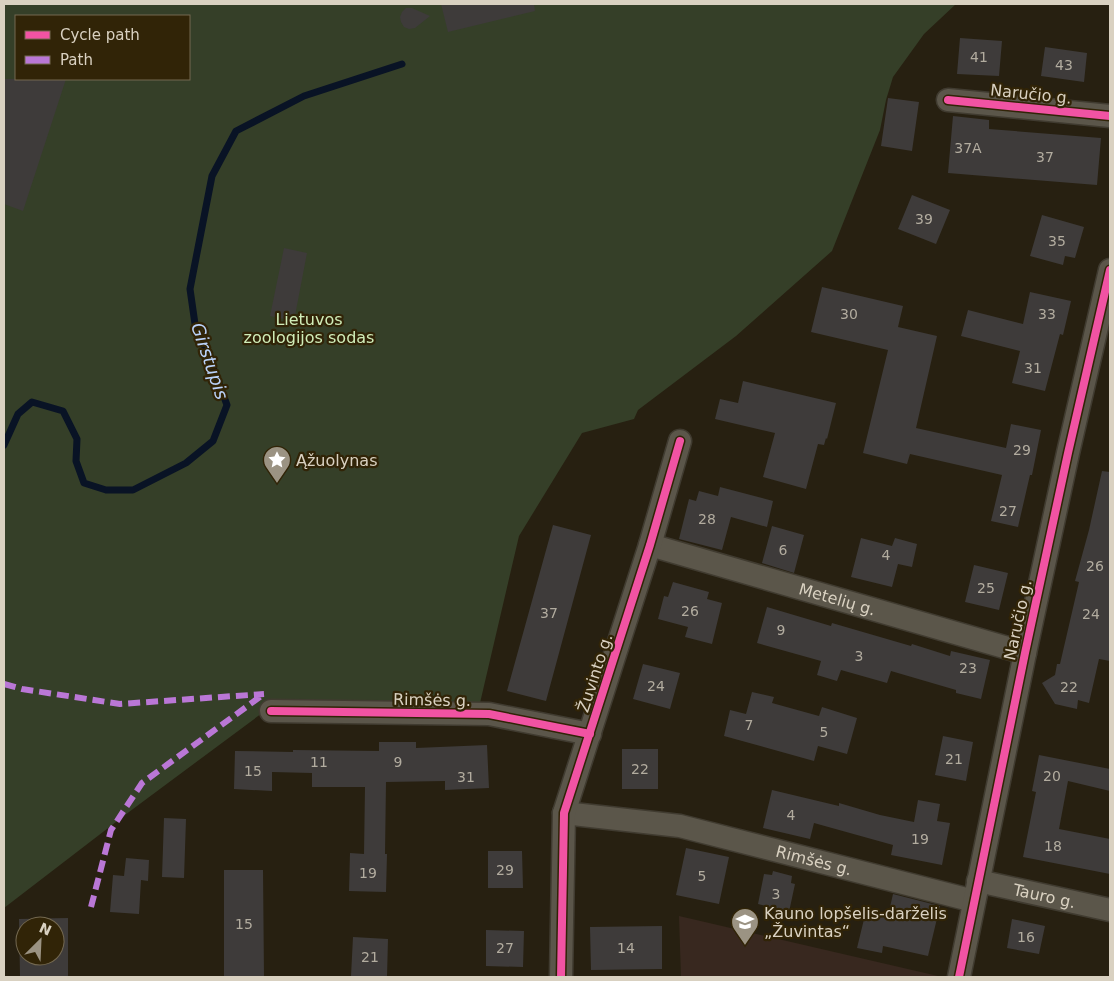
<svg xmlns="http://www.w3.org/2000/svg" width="1114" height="981" viewBox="0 0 1114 981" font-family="'DejaVu Sans',sans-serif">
<rect width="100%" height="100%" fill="#272011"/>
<!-- education -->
<path fill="#38281f" d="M 679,916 L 938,976 L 938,977 L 681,977 Z"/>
<!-- green -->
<path fill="#353f28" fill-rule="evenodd" d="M 4,4 L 956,4 L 924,34 L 893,77 L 886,100 L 880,130 L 832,251 L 736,336 L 638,410 L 634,419 L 582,433 L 519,536 L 480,703 L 273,705 L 129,812 L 4,908 ZM 16,16 L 189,16 L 189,79 L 16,79 Z"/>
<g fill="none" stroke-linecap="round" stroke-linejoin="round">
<!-- stream -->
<path stroke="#091325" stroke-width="7" d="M 4,445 L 18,414 L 32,402 L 63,411 L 77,439 L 76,461 L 84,483 L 106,490 L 133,490 L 186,463 L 213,441 L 227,405 L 209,357 L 195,324 L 190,289 L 212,176 L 236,131 L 304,96 L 402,64"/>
</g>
<!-- building -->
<path fill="#3e3b3a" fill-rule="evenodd" d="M 441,4 L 534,4 L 535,11 L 448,32 Z
M 406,8 L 412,8 L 430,16 L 415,28 L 409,29 L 404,27 L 401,22 L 400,17 L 402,12 Z
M 960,38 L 1002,41 L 999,76 L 957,74 Z
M 1045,47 L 1087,53 L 1084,82 L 1041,76 Z
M 4,79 L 66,79 L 23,211 L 4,204 Z
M 888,98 L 919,102 L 912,151 L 881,146 Z
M 953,116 L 989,120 L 989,129 L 1101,138 L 1097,185 L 948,173 Z
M 912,195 L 950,210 L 936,244 L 898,229 Z
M 1042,215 L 1084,227 L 1075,258 L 1065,256 L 1063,265 L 1030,256 Z
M 284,248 L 307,253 L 294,321 L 270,316 Z
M 822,287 L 903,306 L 898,327 L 937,336 L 916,428 L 1006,448 L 1011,424 L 1041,430 L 1032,475 L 1030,475 L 1018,527 L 991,521 L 1002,475 L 910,454 L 907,464 L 863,453 L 888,350 L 811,332 Z
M 1030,292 L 1071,301 L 1063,335 L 1060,334 L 1045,391 L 1012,383 L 1020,351 L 961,336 L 968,310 L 1023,324 Z
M 743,381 L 836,403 L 827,439 L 826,438 L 824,445 L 818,444 L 806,489 L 763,477 L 775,433 L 715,419 L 720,399 L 738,403 Z
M 1102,471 L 1110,472 L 1110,661 L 1099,659 L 1089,703 L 1078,700 L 1077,709 L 1055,704 L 1042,683 L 1055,675 L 1057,664 L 1060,664 L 1079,582 L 1075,581 L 1089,530 Z
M 720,487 L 773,501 L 767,527 L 731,517 L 722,550 L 679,539 L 689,499 L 696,501 L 699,491 L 718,496 Z
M 553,525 L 591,535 L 546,701 L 507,691 Z
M 772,526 L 804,535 L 794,573 L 762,563 Z
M 861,538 L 892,546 L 895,538 L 917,544 L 912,567 L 898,564 L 892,587 L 851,577 Z
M 974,565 L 1008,573 L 999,610 L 965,602 Z
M 673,582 L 709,592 L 707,599 L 722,603 L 712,644 L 685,637 L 688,627 L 658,619 L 664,596 L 668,597 Z
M 767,607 L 831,626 L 832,623 L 911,646 L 912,644 L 950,656 L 951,651 L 990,660 L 981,699 L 956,693 L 956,690 L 891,671 L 887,683 L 841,670 L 837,681 L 817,675 L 821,661 L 757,643 Z
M 643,664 L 680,673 L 670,709 L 633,699 Z
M 752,692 L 774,697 L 772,703 L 819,716 L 822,707 L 857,718 L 847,754 L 818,746 L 814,761 L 724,736 L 730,710 L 746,714 Z
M 943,736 L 973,742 L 966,781 L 935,775 Z
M 379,742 L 416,742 L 416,748 L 487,745 L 489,788 L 445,790 L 445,781 L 386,782 L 385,854 L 387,854 L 386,892 L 349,891 L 350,853 L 364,854 L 365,787 L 312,787 L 312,773 L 272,772 L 272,791 L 234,789 L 235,751 L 293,752 L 293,750 L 379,751 Z
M 622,749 L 658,749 L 658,789 L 622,789 Z
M 1039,755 L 1110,769 L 1110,791 L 1068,781 L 1059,829 L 1110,839 L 1110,874 L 1023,857 L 1036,792 L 1032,791 Z
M 772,790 L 839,806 L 839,803 L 880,815 L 914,822 L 918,800 L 940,804 L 937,821 L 950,823 L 942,865 L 891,855 L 893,845 L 814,823 L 810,839 L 763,828 Z
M 164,818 L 186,819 L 184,878 L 162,877 Z
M 686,848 L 729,857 L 719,904 L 676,895 Z
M 488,851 L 522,851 L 523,888 L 488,888 Z
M 126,858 L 149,860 L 148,881 L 141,880 L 139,914 L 110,912 L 113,875 L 124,876 Z
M 224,870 L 263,870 L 264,977 L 224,977 Z
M 773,871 L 792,876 L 791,883 L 795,884 L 789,912 L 758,904 L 764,874 L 772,875 Z
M 893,894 L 940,906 L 928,956 L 883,946 L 882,953 L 857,948 L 866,911 L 888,916 Z
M 68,918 L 68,977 L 20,977 L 19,919 ZM 25,926 L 55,926 L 55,956 L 25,956 Z
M 1012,919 L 1045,926 L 1039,954 L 1007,948 Z
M 662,926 L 662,969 L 591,970 L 590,927 Z
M 486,930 L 524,931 L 523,967 L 486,966 Z
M 353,937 L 388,939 L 387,977 L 351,976 Z"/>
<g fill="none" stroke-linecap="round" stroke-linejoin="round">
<defs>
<g id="minor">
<path d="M 948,100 L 1110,116"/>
<path id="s1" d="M 650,545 L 1025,653"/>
<path d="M 271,711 L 489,714 L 590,734"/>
<path id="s2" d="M 564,813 L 680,826 L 974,901"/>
<path id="s3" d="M 978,881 L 1110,910"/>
<path d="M 561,977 L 564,813 L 650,545 L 680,441"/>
<path d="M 959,977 L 1025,653 L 1068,453 L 1110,270"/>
</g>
</defs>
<!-- minor casing -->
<use href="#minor" stroke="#403b30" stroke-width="25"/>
<!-- minor -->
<use href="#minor" stroke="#5b564a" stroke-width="22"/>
<!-- quiet -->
<path stroke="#ba77d6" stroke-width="6" stroke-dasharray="12 6" stroke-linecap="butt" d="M 4,684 L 22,689 L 120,704 L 264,694
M 91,907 L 111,830 L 142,783 L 264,694"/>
<defs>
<path id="cycleway" d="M 948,100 L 1110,116
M 271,711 L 489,714 L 590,734
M 561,977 L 564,813 L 650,545 L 680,441
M 959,977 L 1025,653 L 1068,453 L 1110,270"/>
</defs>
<!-- cycleway casing -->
<use href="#cycleway" stroke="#312407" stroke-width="11"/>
<!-- cycleway -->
<use href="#cycleway" stroke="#f153a3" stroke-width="8"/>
</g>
<!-- icons -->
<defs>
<symbol id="sight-pin" viewBox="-11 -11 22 30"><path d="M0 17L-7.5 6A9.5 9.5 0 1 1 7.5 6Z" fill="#9b9383" stroke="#312407"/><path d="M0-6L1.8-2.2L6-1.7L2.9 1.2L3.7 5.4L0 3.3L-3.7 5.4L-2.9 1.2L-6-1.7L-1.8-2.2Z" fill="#fff"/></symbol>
<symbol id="school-pin" viewBox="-11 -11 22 30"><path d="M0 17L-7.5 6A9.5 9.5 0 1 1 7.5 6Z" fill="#9b9383" stroke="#312407"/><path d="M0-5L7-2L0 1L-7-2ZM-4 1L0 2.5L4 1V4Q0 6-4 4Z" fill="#fff"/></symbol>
</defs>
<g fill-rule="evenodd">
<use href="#sight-pin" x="261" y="444" width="32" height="43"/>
<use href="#school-pin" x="729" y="906" width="32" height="43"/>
</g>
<g text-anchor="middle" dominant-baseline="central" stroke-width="4.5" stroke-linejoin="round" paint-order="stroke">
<!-- number labels -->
<g font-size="14" fill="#b2ac9f">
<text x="979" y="57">41</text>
<text x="1064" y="65">43</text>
<text x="968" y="148">37A</text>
<text x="1045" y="157">37</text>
<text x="924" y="219">39</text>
<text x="1057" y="241">35</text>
<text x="849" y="314">30</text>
<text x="1047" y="314">33</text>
<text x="1033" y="368">31</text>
<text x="1022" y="450">29</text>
<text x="1008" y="511">27</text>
<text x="707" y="519">28</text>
<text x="783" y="550">6</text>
<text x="886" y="555">4</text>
<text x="1095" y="566">26</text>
<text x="986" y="588">25</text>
<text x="690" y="611">26</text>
<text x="549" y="613">37</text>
<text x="1091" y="614">24</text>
<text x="781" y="630">9</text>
<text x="859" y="656">3</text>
<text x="968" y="668">23</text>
<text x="656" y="686">24</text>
<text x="1069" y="687">22</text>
<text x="749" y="725">7</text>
<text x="824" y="732">5</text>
<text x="954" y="759">21</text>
<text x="319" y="762">11</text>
<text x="398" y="762">9</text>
<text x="640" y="769">22</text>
<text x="253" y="771">15</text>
<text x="1052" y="776">20</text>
<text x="466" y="777">31</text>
<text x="791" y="815">4</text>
<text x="920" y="839">19</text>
<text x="1053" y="846">18</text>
<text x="505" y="870">29</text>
<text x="368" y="873">19</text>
<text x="702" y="876">5</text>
<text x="776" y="894">3</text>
<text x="244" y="924">15</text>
<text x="1026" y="937">16</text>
<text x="505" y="948">27</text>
<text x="626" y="948">14</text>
<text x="370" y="957">21</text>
</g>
<!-- street labels -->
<g font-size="16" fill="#d9d1c1" stroke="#312407">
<text transform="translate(1031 94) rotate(6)">Naručio g.</text>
<text stroke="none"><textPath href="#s1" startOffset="195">Metelių g.</textPath></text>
<text transform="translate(1018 620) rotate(-78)">Naručio g.</text>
<text transform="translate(595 673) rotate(-72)">Žuvinto g.</text>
<text transform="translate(432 700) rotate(1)">Rimšės g.</text>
<text stroke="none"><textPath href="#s2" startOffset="255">Rimšės g.</textPath></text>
<text stroke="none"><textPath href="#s3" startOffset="68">Tauro g.</textPath></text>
</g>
<!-- park labels -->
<g font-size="16" fill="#d0edb9" stroke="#312407">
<text x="309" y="319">Lietuvos<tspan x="309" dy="18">zoologijos sodas</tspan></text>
</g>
<!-- poi labels -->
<g font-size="16" fill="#d9d1c1" stroke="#312407" text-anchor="start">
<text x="296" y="460">Ąžuolynas</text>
<text x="764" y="913">Kauno lopšelis-darželis<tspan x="764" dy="18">„Žuvintas“</tspan></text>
</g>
<!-- water labels -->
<g font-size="18" font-style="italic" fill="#bad2f9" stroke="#312407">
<text transform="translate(210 361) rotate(71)">Girstupis</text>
</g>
</g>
<!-- border -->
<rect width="1114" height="981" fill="none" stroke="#d9d1c1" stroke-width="10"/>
<!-- legend -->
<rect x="15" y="15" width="175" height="65" fill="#312407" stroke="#746951"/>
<rect x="25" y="31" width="25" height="8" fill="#f153a3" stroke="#746951"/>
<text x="60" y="40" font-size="15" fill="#d9d1c1">Cycle path</text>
<rect x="25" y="56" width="25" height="8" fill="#ba77d6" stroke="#746951"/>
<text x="60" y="65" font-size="15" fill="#d9d1c1">Path</text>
<!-- north arrow -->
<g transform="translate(40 941) rotate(24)"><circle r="24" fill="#312407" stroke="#746951"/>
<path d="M0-4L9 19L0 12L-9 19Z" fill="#9b9383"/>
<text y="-8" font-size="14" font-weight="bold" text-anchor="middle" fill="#d9d1c1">N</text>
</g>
</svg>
